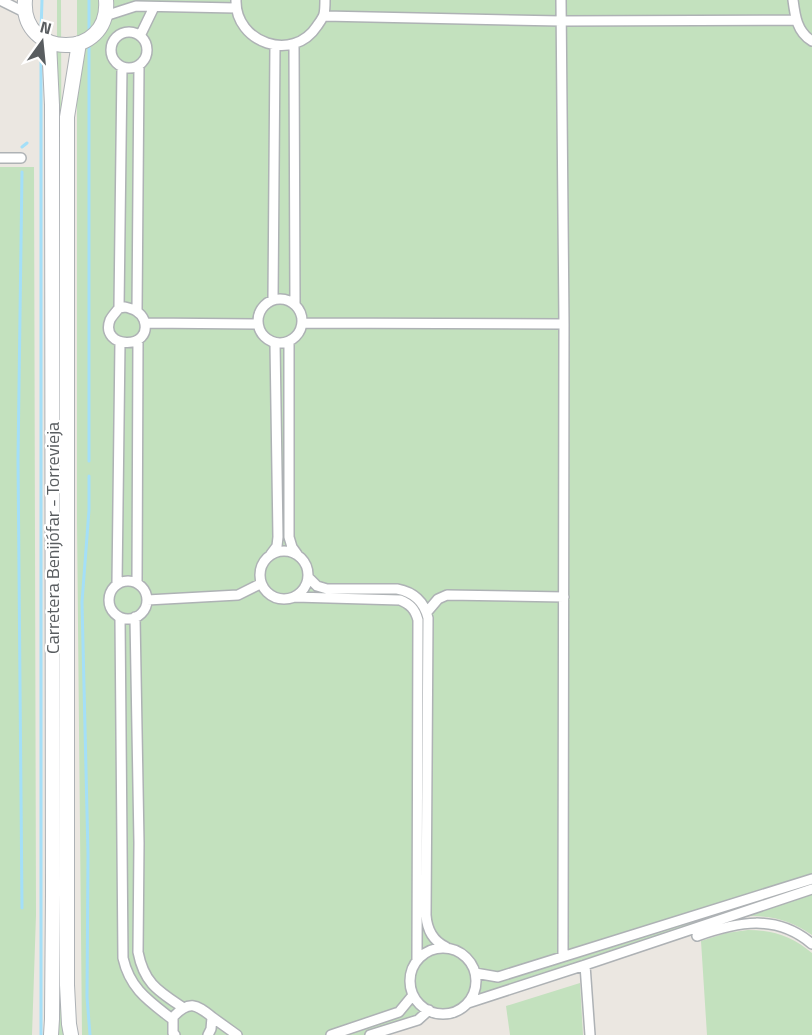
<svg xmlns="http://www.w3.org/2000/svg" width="812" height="1035" viewBox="0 0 812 1035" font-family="'Titillium Web',sans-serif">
<rect width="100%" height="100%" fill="#ebe7e1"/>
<!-- green -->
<path fill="#c3e1be" d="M 57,0 L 61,0 L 64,1035 L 56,1035 Z
M 77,0 L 812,0 L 812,935 C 788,918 765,914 736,917 L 364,1035 L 82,1035 L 77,522 Z
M 0,167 L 34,167 L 36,915 L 32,1035 L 0,1035 Z
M 748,930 C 773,930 793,937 812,953 L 812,1035 L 707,1035 L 701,941 L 726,933 Z
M 580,983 L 583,1035 L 510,1035 L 506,1006 Z"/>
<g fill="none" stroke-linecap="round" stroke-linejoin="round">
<!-- stream -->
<path stroke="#a4dff8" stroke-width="3" d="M 41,31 L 42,0
M 89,33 L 89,0
M 22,147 L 27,143
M 22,172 L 18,459 L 22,908
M 89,461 L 89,43
M 89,476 L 89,510 L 82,602 L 88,854 L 87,997 L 90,1035
M 41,1035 L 41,41"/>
<defs>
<path id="street" d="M 0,0 L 26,13
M 236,0 C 235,43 293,63 317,26 C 319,23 323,18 324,14 C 325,10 325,4 325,0
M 561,0 L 564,324 L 563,956
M 793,0 C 795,16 797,32 812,41
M 105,16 L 136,6 L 236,8
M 324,16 L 561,21 L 795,20
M111 50a18 18 0 1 1 36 0a18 18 0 1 1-36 0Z
M 140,36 L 154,7
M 294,44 L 295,304
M 0,158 L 21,158
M258 321a22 22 0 1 1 44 0a22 22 0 1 1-44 0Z
M 273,300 L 275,45
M 125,307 C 133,309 140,311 144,320 C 154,351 99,349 110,320 C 112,316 116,312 119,308 Z
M 119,308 L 122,67
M 137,311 L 139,66
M 145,323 L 258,324
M 302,323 L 564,324
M 289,341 L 289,537 L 292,547 L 297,554
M260 575a24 24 0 1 1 48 0a24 24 0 1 1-48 0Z
M 271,554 L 277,546 L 278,537 L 275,343
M 309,578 L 317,586 L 327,589 L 397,589 C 413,592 424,601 428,618 L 426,915 C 427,930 433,941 446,947
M109 600a19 19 0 1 1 38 0a19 19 0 1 1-38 0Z
M 137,583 L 138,340
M 117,584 L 120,342
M 295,597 L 400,600 C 410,604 415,609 418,620 L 417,960
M 147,600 L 238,595 L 260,584
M 427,612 L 438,599 L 447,595 L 564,597
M 135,617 L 139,843 L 138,952 C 144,983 158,991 182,1007
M 120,618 L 123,958 C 130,989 149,1001 172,1019
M 697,936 C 737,922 776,913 812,944
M410 981a33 33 0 1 1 66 0a33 33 0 1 1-66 0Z
M 585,965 L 590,1035
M 475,973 L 498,977 L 812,879
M 468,1003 L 585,965 L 812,889
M 212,1017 L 237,1035
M 175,1035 L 173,1033 L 173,1017 C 189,1000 196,1004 212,1017 L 211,1029 L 208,1035
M 331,1035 L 399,1012 L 413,995
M 370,1035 L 418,1020 L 429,1010"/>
<path id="secondary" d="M 25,0 C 20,59 111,61 106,0
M 49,42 L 52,105 L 53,893 L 52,1019 L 51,1035
M 71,1035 L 69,1024 L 67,985 L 67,117 L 79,43"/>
</defs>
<!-- street casing -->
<use href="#street" stroke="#aeb2b5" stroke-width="12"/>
<!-- secondary casing -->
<use href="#secondary" stroke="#adb1b5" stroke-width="16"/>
<!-- street -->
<use href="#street" stroke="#fff" stroke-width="9"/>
<!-- secondary -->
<use href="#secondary" stroke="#fff" stroke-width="14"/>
</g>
<g text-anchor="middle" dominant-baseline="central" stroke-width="4.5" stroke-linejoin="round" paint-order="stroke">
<!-- street labels -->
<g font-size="18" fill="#595d60" stroke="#fff">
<text transform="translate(52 538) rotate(-90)">Carretera Benijófar - Torrevieja</text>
</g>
</g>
<!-- north arrow -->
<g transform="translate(42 42) rotate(15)" stroke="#ffffff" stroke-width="4.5" paint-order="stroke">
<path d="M0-4.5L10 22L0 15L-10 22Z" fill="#595d60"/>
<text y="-9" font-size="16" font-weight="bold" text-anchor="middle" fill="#595d60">N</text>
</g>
</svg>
